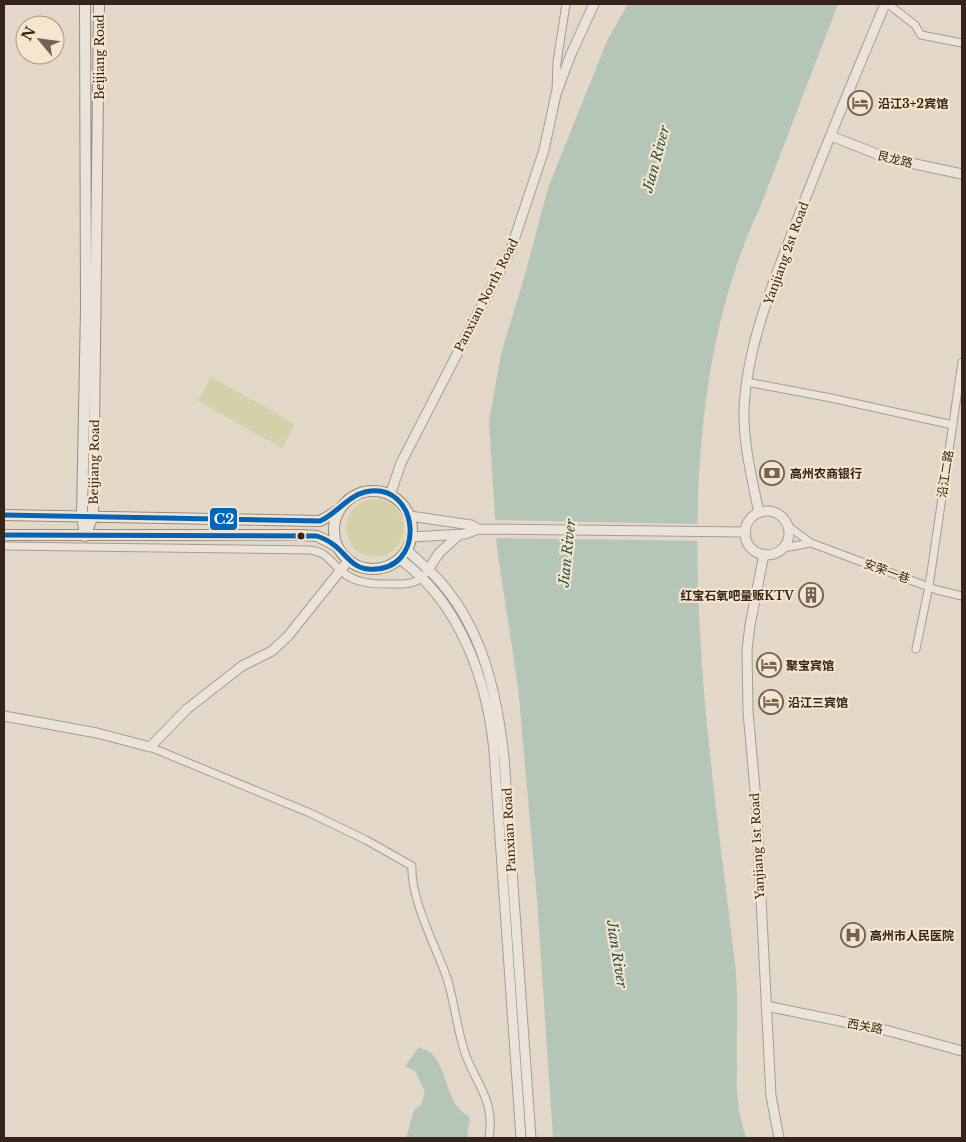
<svg xmlns="http://www.w3.org/2000/svg" width="966" height="1142" viewBox="0 0 966 1142" font-family="'Libre Baskerville','Noto Sans SC',serif">
<rect width="100%" height="100%" fill="#e3d7c7"/>
<!-- green -->
<path fill="#d6d0a9" d="M 211,377 L 295,424 L 282,448 L 198,401 Z
M346 528a29 29 0 1 1 58 0a29 29 0 1 1-58 0Z"/>
<!-- water -->
<path fill="#b4c6b8" d="M 628,4 L 838,4 L 761,205 C 655,428 707,726 735,964 C 739,998 736,1034 737,1068 C 737,1079 736,1091 738,1101 C 739,1114 743,1126 746,1138 L 553,1138 L 537,899 L 518,687 L 497,548 L 489,422 L 501,354 L 526,271 L 548,188 L 607,41 Z
M 419,1047 C 423,1049 430,1051 433,1055 C 449,1074 446,1105 470,1117 L 467,1138 L 406,1138 L 414,1110 L 421,1105 L 425,1091 L 415,1071 L 405,1066 Z"/>
<!-- pier -->
<path fill="#e3d7c7" d="M 492,520 L 701,524 L 701,541 L 494,538 Z"/>
<g fill="none" stroke-linecap="round" stroke-linejoin="round">
<defs>
<path id="minor" d="M 888,4 L 915,25 L 921,35 L 962,43
M 556,91 L 557,62 L 566,4
M 747,382 L 831,398 L 953,425
M 788,526 L 811,543 L 937,590 L 962,596
M 4,546 L 310,550 C 326,552 329,560 341,571 C 357,585 376,584 396,584 C 408,584 415,584 424,575
M 783,548 L 811,543
M 916,649 L 929,586 L 962,362
M 150,747 L 310,813 L 366,840 L 412,866 C 410,898 436,947 447,978 C 455,1004 457,1031 466,1056 C 478,1087 495,1101 489,1138"/>
<path id="tertiary" d="M 831,136 L 887,158 L 962,174
M 390,495 L 401,463 L 511,249 L 544,150 L 556,94 L 571,54 L 594,4
M745 533a22 22 0 1 1 44 0a22 22 0 1 1-44 0Z
M 759,513 C 752,478 743,444 744,408 C 747,349 770,290 791,236 C 820,158 853,81 885,4
M 410,516 L 471,525 L 478,529
M 411,537 L 465,534 L 478,529 L 746,532
M 407,550 C 416,559 426,567 435,576 C 482,625 497,693 504,758 L 531,1138
M 764,554 L 750,625 L 747,650 L 748,712 L 756,800 L 771,1096 L 779,1138
M 400,559 C 460,603 487,679 494,751 L 521,1138
M 428,570 L 439,553 L 459,535
M 4,716 L 97,733 L 150,747 L 187,709 L 242,666 L 272,651 L 288,636 L 348,561
M 766,1006 L 889,1031 L 962,1051"/>
<path id="secondary" d="M 85,4 L 86,309 L 82,516 L 85,535
M334 530a39 39 0 1 1 78 0a39 39 0 1 1-78 0Z
M 4,515 L 320,521 L 339,510
M 4,535 L 301,535 L 317,536 L 338,547
M 85,536 L 93,516 L 99,4"/>
</defs>
<!-- minor casing -->
<use href="#minor" stroke="#a79c91" stroke-width="9"/>
<!-- tertiary casing -->
<use href="#tertiary" stroke="#a79c91" stroke-width="11"/>
<!-- secondary casing -->
<use href="#secondary" stroke="#978c81" stroke-width="12"/>
<!-- minor -->
<use href="#minor" stroke="#eae3da" stroke-width="7"/>
<!-- tertiary -->
<use href="#tertiary" stroke="#eae3da" stroke-width="9"/>
<!-- secondary -->
<use href="#secondary" stroke="#eae3da" stroke-width="10"/>
<defs>
<path id="bus-1" d="M 4,515 L 320,521 C 336,514 348,496 365,492 C 420,479 429,574 368,569 C 352,568 345,553 334,545 C 329,541 323,538 317,536 L 4,535"/>
</defs>
<!-- bus-1 casing -->
<use href="#bus-1" stroke="#f6e4cb" stroke-width="9"/>
<!-- bus-1 -->
<use href="#bus-1" stroke="#0065bd" stroke-width="5"/>
</g>
<!-- icons -->
<defs>
<symbol id="hotel-ring" viewBox="-11 -11 22 22"><circle r="9.5" fill="#f6e4cb" stroke="#726357" stroke-width="1.5"/><path d="M-6-4.5h1.5V1H6V5H4.5V3h-9V5H-6ZM-4 0a1.8 1.8 0 1 1 3.6 0ZM.5 0V-2.5h3Q6-2.5 6 0Z" fill="#726357"/></symbol>
<symbol id="bank-ring" viewBox="-11 -11 22 22"><circle r="9.5" fill="#f6e4cb" stroke="#726357" stroke-width="1.5"/><path d="M-6-4H6V4H-6ZM0-2.3a2.3 2.3 0 1 0 0 4.6a2.3 2.3 0 1 0 0-4.6Z" fill="#726357"/></symbol>
<symbol id="building-ring" viewBox="-11 -11 22 22"><circle r="9.5" fill="#f6e4cb" stroke="#726357" stroke-width="1.5"/><path d="M-4-6H4V6H1V3H-1V6H-4ZM-2.5-4.3h1.7v1.8h-1.7ZM.8-4.3h1.7v1.8H.8ZM-2.5-1h1.7V.8h-1.7ZM.8-1h1.7V.8H.8Z" fill="#726357"/></symbol>
<symbol id="hospital-ring" viewBox="-11 -11 22 22"><circle r="9.5" fill="#f6e4cb" stroke="#726357" stroke-width="1.5"/><path d="M-5-5h3v3.5h4V-5h3V5h-3V1.5h-4V5h-3Z" fill="#726357"/></symbol>
</defs>
<g fill-rule="evenodd">
<use href="#hotel-ring" x="846" y="89" width="28" height="28"/>
<use href="#bank-ring" x="758" y="459" width="28" height="28"/>
<use href="#building-ring" x="797" y="581" width="28" height="28"/>
<use href="#hotel-ring" x="755" y="651" width="28" height="28"/>
<use href="#hotel-ring" x="757" y="688" width="28" height="28"/>
<use href="#hospital-ring" x="839" y="921" width="28" height="28"/>
</g>
<!-- markers -->
<circle fill="#35241b" stroke="#f6e4cb" stroke-width="2" cx="301" cy="536" r="4.5"/>
<g text-anchor="middle" dominant-baseline="central" stroke-width="4.5" stroke-linejoin="round" paint-order="stroke">
<!-- street labels -->
<g font-size="12" fill="#35241b" stroke="#f6e4cb">
<text transform="translate(99 57) rotate(-90)">Beijiang Road</text>
<text transform="translate(895 159) rotate(14)">艮龙路</text>
<text transform="translate(786 253) rotate(-70)">Yanjiang 2st Road</text>
<text transform="translate(486 295) rotate(-63)">Panxian North Road</text>
<text transform="translate(94 462) rotate(-89)">Beijiang Road</text>
<text transform="translate(945 474) rotate(-81)">沿江二路</text>
<text transform="translate(887 571) rotate(20)">安荣一巷</text>
<text transform="translate(509 830) rotate(-93)">Panxian Road</text>
<text transform="translate(757 846) rotate(-93)">Yanjiang 1st Road</text>
<text transform="translate(865 1026) rotate(10)">西关路</text>
</g>
<!-- poi labels -->
<g font-size="12" font-weight="bold" fill="#35241b" stroke="#f6e4cb" text-anchor="start">
<text x="878" y="103">沿江3+2宾馆</text>
<text x="790" y="473">高州农商银行</text>
<text x="794" y="595" text-anchor="end">红宝石氧吧量贩KTV</text>
<text x="786" y="665">聚宝宾馆</text>
<text x="788" y="702">沿江三宾馆</text>
<text x="870" y="935">高州市人民医院</text>
</g>
<!-- water labels -->
<g font-size="14" font-style="italic" fill="#29554c" stroke="#f6e4cb">
<text transform="translate(656 159) rotate(-75)">Jian River</text>
<text transform="translate(567 553) rotate(-84)">Jian River</text>
<text transform="translate(617 954) rotate(81)">Jian River</text>
</g>
</g>
<rect stroke="#f6e4cb" stroke-width="2" x="209" y="507" width="29" height="24" rx="5" fill="#0065bd"/>
<g font-size="14" text-anchor="middle" font-weight="bold" fill="#fff">
<text x="224" y="524">C2</text>
</g>
<!-- border -->
<rect width="966" height="1142" fill="none" stroke="#35241b" stroke-width="10"/>
<!-- north arrow -->
<g transform="translate(40 40) rotate(299)"><circle r="24" fill="#f6e4cb" stroke="#a99785"/>
<path d="M0-4L9 19L0 12L-9 19Z" fill="#726357"/>
<text y="-8" font-size="14" font-weight="bold" text-anchor="middle" fill="#35241b">N</text>
</g>
</svg>
